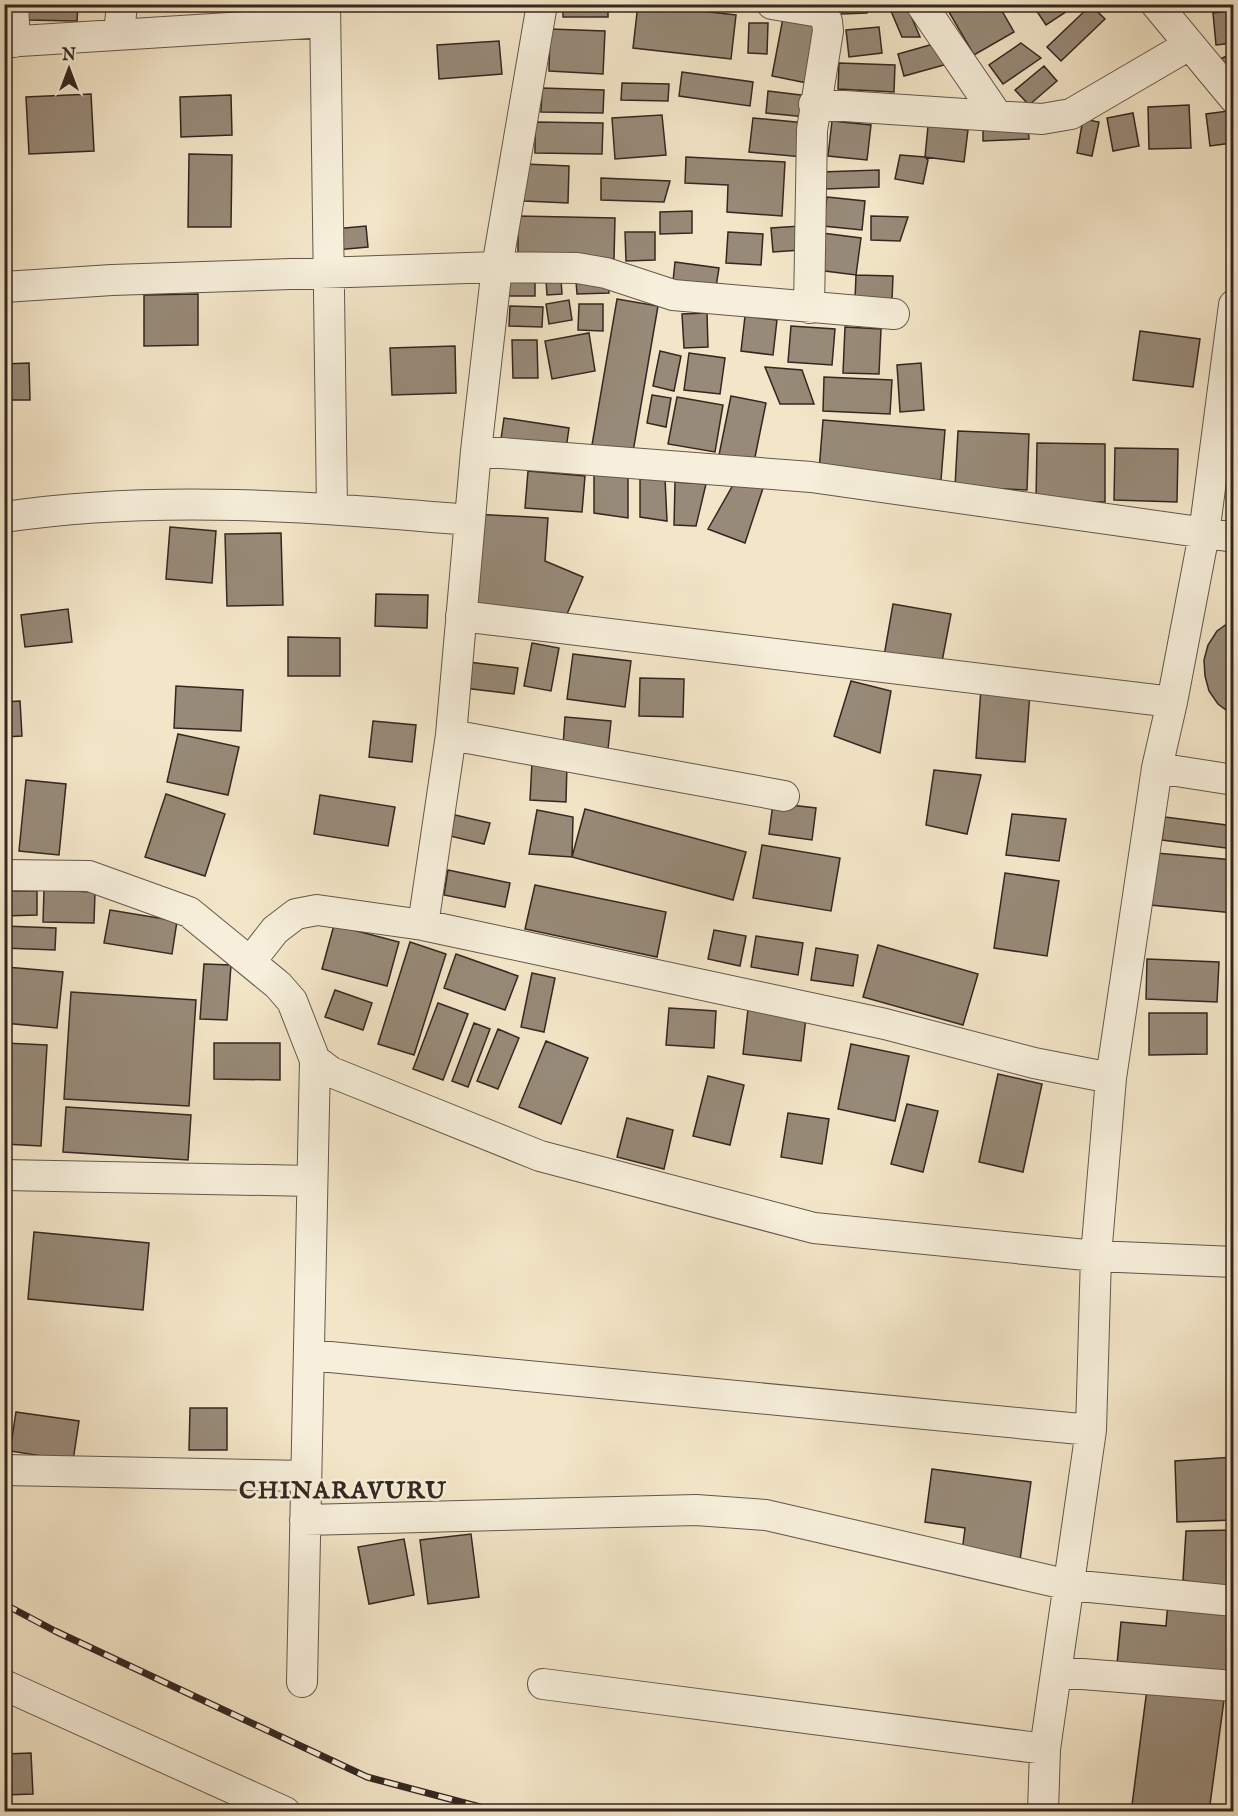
<svg xmlns="http://www.w3.org/2000/svg" width="1238" height="1816" viewBox="0 0 1238 1816" font-family="'IM FELL English',serif">
<rect width="100%" height="100%" fill="#f3e6c8"/>
<filter id="stains"><feTurbulence type="fractalNoise" baseFrequency=".00333" numOctaves="4"/><feColorMatrix values="0 0 0 0 .2 0 0 0 0 .09 0 0 0 0 .02 0 0 0 .5 -.17"/></filter>
<radialGradient id="worn" r=".72"><stop offset=".6" stop-color="#630" stop-opacity="0"/><stop offset="1" stop-color="#630" stop-opacity=".3"/></radialGradient>
<!-- building -->
<path fill="#978a78" stroke="#342721" stroke-width="1.5" d="M 28,4 L 78,4 L 77,21 L 27,20 Z
M 138,4 L 199,4 L 199,8 L 138,9 Z
M 215,4 L 302,4 L 302,7 Z
M 345,4 L 394,4 L 346,8 Z
M 563,4 L 608,4 L 608,17 L 563,17 Z
M 638,4 L 736,15 L 731,59 L 633,48 Z
M 842,4 L 867,4 L 867,13 L 842,14 Z
M 888,4 L 906,4 L 920,37 L 902,37 Z
M 950,4 L 974,4 L 977,10 L 987,4 L 998,4 L 1014,32 L 974,55 L 946,7 Z
M 1032,4 L 1078,4 L 1046,25 Z
M 1091,5 L 1105,19 L 1061,61 L 1047,47 Z
M 1234,10 L 1234,43 L 1216,45 L 1213,13 Z
M 783,18 L 818,24 L 807,83 L 772,76 Z
M 749,23 L 768,23 L 767,54 L 748,53 Z
M 879,27 L 882,53 L 849,57 L 846,30 Z
M 550,29 L 605,31 L 603,74 L 549,71 Z
M 499,41 L 502,74 L 439,79 L 437,45 Z
M 937,43 L 944,65 L 904,76 L 898,54 Z
M 1021,43 L 1041,58 L 1003,84 L 989,65 Z
M 1234,53 L 1234,59 L 1229,79 L 1220,59 Z
M 839,63 L 895,65 L 894,92 L 838,89 Z
M 1044,66 L 1057,81 L 1029,105 L 1015,90 Z
M 682,72 L 753,82 L 750,106 L 679,96 Z
M 622,83 L 669,84 L 668,101 L 621,100 Z
M 542,88 L 604,90 L 603,113 L 541,112 Z
M 768,91 L 809,96 L 806,117 L 766,113 Z
M 91,94 L 94,151 L 29,154 L 26,97 Z
M 231,95 L 232,135 L 181,137 L 180,97 Z
M 1189,105 L 1191,148 L 1149,149 L 1148,107 Z
M 1228,111 L 1232,143 L 1210,146 L 1206,114 Z
M 1133,113 L 1139,146 L 1113,151 L 1107,118 Z
M 662,115 L 666,155 L 615,159 L 612,118 Z
M 753,118 L 806,123 L 803,157 L 749,152 Z
M 1083,119 L 1099,122 L 1092,156 L 1077,153 Z
M 832,121 L 871,125 L 867,160 L 828,156 Z
M 535,122 L 603,123 L 602,154 L 535,153 Z
M 928,126 L 968,130 L 964,162 L 925,157 Z
M 1028,126 L 1029,139 L 983,141 L 983,128 Z
M 189,154 L 232,155 L 231,227 L 188,227 Z
M 900,155 L 925,157 L 928,160 L 923,184 L 895,179 Z
M 686,157 L 785,162 L 782,216 L 727,212 L 728,185 L 685,183 Z
M 525,164 L 569,166 L 568,203 L 524,201 Z
M 879,170 L 879,187 L 825,189 L 820,172 Z
M 601,178 L 670,181 L 664,202 L 601,200 Z
M 827,197 L 865,201 L 862,230 L 823,226 Z
M 692,211 L 692,233 L 660,234 L 660,212 Z
M 518,216 L 615,218 L 614,259 L 518,257 Z
M 871,216 L 908,217 L 900,241 L 871,240 Z
M 366,226 L 368,247 L 336,250 L 334,229 Z
M 800,226 L 801,250 L 773,252 L 771,228 Z
M 625,232 L 655,232 L 655,260 L 626,261 Z
M 728,232 L 763,234 L 761,265 L 726,263 Z
M 822,233 L 861,238 L 856,275 L 817,270 Z
M 675,262 L 719,268 L 716,287 L 673,281 Z
M 856,275 L 893,276 L 892,300 L 855,299 Z
M 504,280 L 535,280 L 535,296 L 509,296 Z
M 546,280 L 561,280 L 562,294 L 547,295 Z
M 608,280 L 609,293 L 577,294 L 576,281 Z
M 198,294 L 198,345 L 144,346 L 144,295 Z
M 617,299 L 658,306 L 633,452 L 592,445 Z
M 569,300 L 572,320 L 549,324 L 546,304 Z
M 579,304 L 603,304 L 603,331 L 578,330 Z
M 510,306 L 543,307 L 542,327 L 509,326 Z
M 707,313 L 708,347 L 684,348 L 682,314 Z
M 745,316 L 777,320 L 773,355 L 741,351 Z
M 791,326 L 835,329 L 832,365 L 788,362 Z
M 845,327 L 881,329 L 879,374 L 843,373 Z
M 1140,331 L 1200,339 L 1193,387 L 1133,380 Z
M 589,333 L 595,371 L 552,379 L 545,341 Z
M 512,340 L 537,340 L 538,378 L 513,378 Z
M 455,346 L 456,393 L 392,395 L 390,348 Z
M 660,351 L 681,356 L 674,391 L 653,386 Z
M 689,353 L 725,358 L 720,394 L 684,390 Z
M 29,363 L 30,400 L 4,400 L 4,364 Z
M 921,363 L 924,410 L 900,412 L 897,365 Z
M 765,367 L 802,370 L 814,404 L 780,404 Z
M 824,377 L 892,380 L 890,414 L 823,411 Z
M 652,395 L 671,398 L 666,427 L 647,423 Z
M 731,396 L 766,403 L 754,462 L 719,455 Z
M 677,397 L 723,405 L 715,452 L 668,444 Z
M 504,418 L 569,428 L 566,449 L 501,439 Z
M 823,420 L 945,430 L 941,480 L 819,471 Z
M 958,431 L 1029,434 L 1027,490 L 955,487 Z
M 1037,443 L 1105,444 L 1105,502 L 1036,501 Z
M 1115,448 L 1178,449 L 1177,502 L 1114,500 Z
M 528,471 L 585,476 L 582,512 L 525,508 Z
M 594,472 L 628,477 L 628,518 L 594,513 Z
M 640,477 L 665,478 L 667,521 L 640,517 Z
M 675,482 L 706,484 L 696,526 L 674,525 Z
M 733,485 L 764,485 L 745,543 L 708,529 Z
M 473,514 L 548,518 L 545,561 L 583,577 L 567,614 L 469,609 Z
M 170,527 L 216,531 L 212,583 L 166,579 Z
M 281,533 L 283,605 L 227,606 L 225,534 Z
M 376,594 L 428,595 L 427,628 L 375,626 Z
M 893,604 L 951,614 L 941,667 L 884,656 Z
M 68,609 L 72,642 L 25,647 L 21,615 Z
M 1234,619 L 1234,716 L 1218,704 L 1209,691 L 1205,676 L 1204,660 L 1208,645 L 1217,631 Z
M 288,637 L 340,638 L 340,676 L 288,676 Z
M 532,643 L 559,648 L 551,691 L 524,686 Z
M 573,654 L 631,661 L 625,707 L 567,699 Z
M 468,662 L 518,668 L 514,694 L 464,688 Z
M 640,678 L 684,679 L 683,717 L 639,716 Z
M 851,681 L 891,691 L 880,753 L 834,736 Z
M 176,686 L 243,690 L 241,731 L 174,728 Z
M 981,688 L 1030,692 L 1025,762 L 976,758 Z
M 20,701 L 22,736 L 4,737 L 4,702 Z
M 565,717 L 611,721 L 608,749 L 563,746 Z
M 373,721 L 416,725 L 412,762 L 369,757 Z
M 178,734 L 239,747 L 228,795 L 167,782 Z
M 532,762 L 567,764 L 566,802 L 530,800 Z
M 934,770 L 981,775 L 967,834 L 926,825 Z
M 26,780 L 66,784 L 59,855 L 19,851 Z
M 4,789 L 8,789 L 6,850 L 4,849 Z
M 166,794 L 225,814 L 205,876 L 145,857 Z
M 320,795 L 395,807 L 388,846 L 314,834 Z
M 773,803 L 816,808 L 812,840 L 769,834 Z
M 585,809 L 746,852 L 733,900 L 572,857 Z
M 537,810 L 573,817 L 572,857 L 529,854 Z
M 1012,814 L 1066,819 L 1059,861 L 1006,855 Z
M 455,815 L 490,823 L 484,844 L 450,836 Z
M 1165,817 L 1234,826 L 1234,849 L 1162,840 Z
M 762,845 L 840,858 L 831,911 L 753,898 Z
M 1156,853 L 1234,860 L 1234,913 L 1150,905 Z
M 448,870 L 510,883 L 505,907 L 444,895 Z
M 1005,873 L 1059,881 L 1047,956 L 994,948 Z
M 535,885 L 666,912 L 657,957 L 525,929 Z
M 44,890 L 95,892 L 94,923 L 43,922 Z
M 4,891 L 37,891 L 37,915 L 4,916 Z
M 110,910 L 177,921 L 172,954 L 104,943 Z
M 334,925 L 399,942 L 387,986 L 322,969 Z
M 4,926 L 56,928 L 55,950 L 4,948 Z
M 714,930 L 746,936 L 740,966 L 708,959 Z
M 756,936 L 803,943 L 798,975 L 751,967 Z
M 410,942 L 446,954 L 414,1055 L 378,1044 Z
M 878,945 L 978,974 L 963,1025 L 863,997 Z
M 816,948 L 858,955 L 853,986 L 811,980 Z
M 456,954 L 518,976 L 505,1010 L 444,988 Z
M 1147,959 L 1219,962 L 1217,1002 L 1146,999 Z
M 204,964 L 231,965 L 227,1020 L 200,1019 Z
M 6,967 L 63,972 L 57,1028 L 4,1023 Z
M 532,973 L 555,978 L 544,1032 L 521,1027 Z
M 335,990 L 372,1003 L 363,1030 L 325,1017 Z
M 71,992 L 196,1000 L 189,1106 L 64,1099 Z
M 438,1003 L 468,1014 L 443,1080 L 413,1069 Z
M 669,1008 L 716,1011 L 714,1048 L 666,1045 Z
M 748,1009 L 806,1017 L 801,1061 L 743,1054 Z
M 1149,1013 L 1207,1013 L 1207,1054 L 1149,1055 Z
M 474,1023 L 490,1029 L 468,1087 L 452,1081 Z
M 498,1029 L 519,1038 L 498,1089 L 477,1081 Z
M 546,1041 L 588,1058 L 561,1124 L 519,1107 Z
M 4,1043 L 47,1045 L 41,1146 L 4,1144 Z
M 214,1043 L 280,1043 L 280,1080 L 214,1079 Z
M 851,1044 L 909,1056 L 895,1121 L 838,1109 Z
M 998,1074 L 1042,1084 L 1023,1172 L 979,1162 Z
M 708,1076 L 744,1085 L 730,1145 L 693,1136 Z
M 907,1104 L 938,1111 L 923,1172 L 891,1164 Z
M 66,1107 L 191,1115 L 188,1160 L 63,1152 Z
M 788,1113 L 829,1119 L 822,1164 L 781,1157 Z
M 627,1118 L 673,1130 L 664,1169 L 617,1157 Z
M 34,1232 L 149,1243 L 143,1310 L 28,1299 Z
M 190,1408 L 227,1408 L 227,1450 L 189,1450 Z
M 16,1412 L 79,1421 L 73,1461 L 10,1451 Z
M 1234,1457 L 1234,1520 L 1177,1522 L 1175,1461 Z
M 932,1469 L 1031,1482 L 1019,1567 L 961,1560 L 965,1528 L 925,1522 Z
M 1234,1530 L 1234,1593 L 1183,1580 L 1186,1531 Z
M 471,1534 L 479,1597 L 428,1604 L 420,1540 Z
M 404,1539 L 414,1595 L 369,1604 L 358,1547 Z
M 1168,1601 L 1233,1606 L 1231,1636 L 1234,1636 L 1234,1673 L 1117,1664 L 1121,1622 L 1166,1626 Z
M 1147,1689 L 1224,1700 L 1209,1812 L 1180,1812 L 1132,1805 Z
M 31,1753 L 33,1794 L 4,1795 L 4,1754 Z"/>
<g fill="none" stroke-linecap="round" stroke-linejoin="round">
<defs>
<path id="minor" d="M 13,4 L 15,42
M 325,4 L 332,509
M 772,4 L 820,12 L 827,21 L 828,31 L 812,130 L 809,308
M 921,4 L 996,114
M 1156,4 L 1234,98
M 119,34 L 122,4
M 4,42 L 325,22
M 814,104 L 1042,119 L 1071,114 L 1189,45
M 4,287 L 112,280 L 497,267 L 577,268 L 606,273 L 673,295 L 894,314
M 476,451 L 811,477 L 1234,537
M 4,517 C 160,494 314,507 469,520
M 461,616 L 1172,702
M 451,735 L 784,796
M 1157,768 L 1234,780
M 4,875 L 89,876 L 189,912 L 278,985 L 292,1001 L 315,1060 L 331,1072 L 540,1156 L 814,1228 L 1096,1256 L 1234,1262
M 423,925 L 451,735 L 476,451 L 497,267 L 542,4
M 250,962 L 275,930 L 296,914 L 317,910 L 423,925 L 885,1024 L 1034,1063 L 1111,1078
M 4,1175 L 312,1181
M 309,1355 L 1091,1430
M 4,1470 L 306,1476
M 305,1520 L 696,1510 L 766,1515 L 1069,1585 L 1234,1601
M 1057,1672 L 1234,1686
M 302,1682 L 315,1060
M 543,1684 L 1045,1749
M 4,1685 L 285,1812
M 1043,1812 L 1045,1749 L 1091,1430 L 1096,1256 L 1111,1078 L 1157,768 L 1172,702 L 1204,534 L 1234,305"/>
</defs>
<!-- minor casing -->
<use href="#minor" stroke="#64574b" stroke-width="32"/>
<!-- minor -->
<use href="#minor" stroke="#f7efdb" stroke-width="30"/>
<defs>
<path id="rail" d="M 4,1604 L 55,1631 L 367,1777 L 499,1812"/>
</defs>
<!-- rail casing -->
<use href="#rail" stroke="#342721" stroke-width="7"/>
<!-- rail -->
<use href="#rail" stroke="#f7efdb" stroke-width="4.5" stroke-dasharray="14" stroke-linecap="butt"/>
</g>
<g text-anchor="middle" dominant-baseline="central" stroke-width="5" stroke-linejoin="round" paint-order="stroke">
<!-- district labels -->
<g font-size="24" font-weight="bold" letter-spacing="1.5" fill="#342721" stroke="#f7efdb">
<text x="343" y="1491">CHINARAVURU</text>
</g>
</g>
<!-- margin -->
<rect width="1238" height="1816" fill="none" stroke="#f3e6c8" stroke-width="24"/>
<rect x="6" y="6" width="1226" height="1804" fill="none" stroke="#342721" stroke-width="3"/>
<rect x="12" y="12" width="1214" height="1792" fill="none" stroke="#342721" stroke-width="1.5"/>
<!-- north arrow -->
<g transform="translate(69 69)" stroke="#f7efdb" stroke-width="4.5" paint-order="stroke">
<path d="M0-4.5L10 22L0 15L-10 22Z" fill="#342721"/>
<text y="-9" font-size="16" font-weight="bold" text-anchor="middle" fill="#342721">N</text>
</g>
<rect width="100%" height="100%" filter="url(#stains)"/>
<rect width="100%" height="100%" fill="url(#worn)"/>
</svg>
